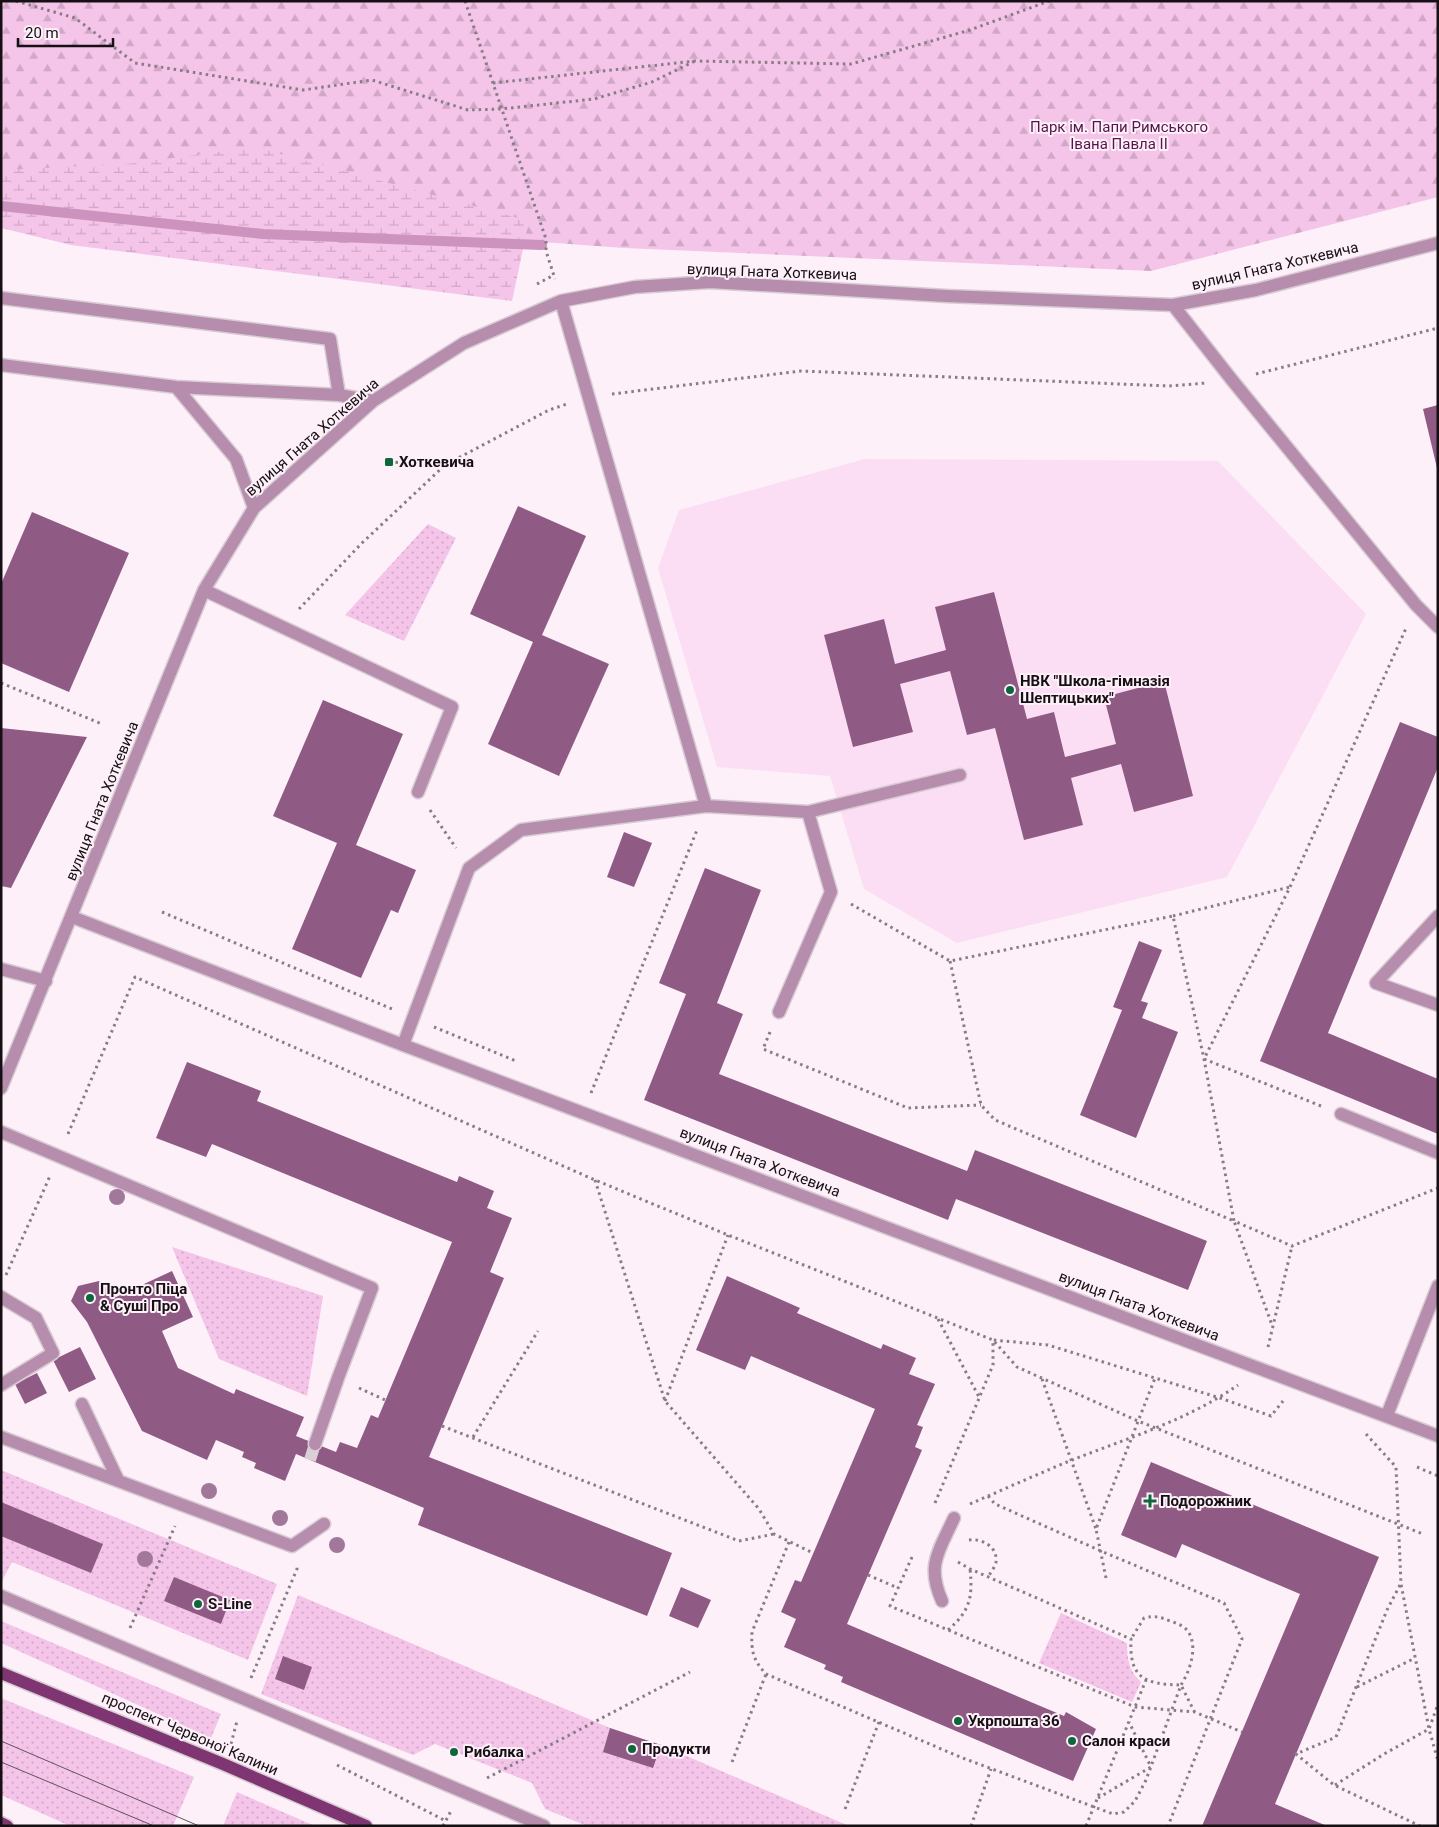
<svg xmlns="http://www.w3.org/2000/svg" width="1439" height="1827" viewBox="0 0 1439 1827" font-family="Roboto,sans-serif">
<defs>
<pattern id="grass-dots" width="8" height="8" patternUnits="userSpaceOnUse" patternTransform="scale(1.25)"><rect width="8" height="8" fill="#f5c4e9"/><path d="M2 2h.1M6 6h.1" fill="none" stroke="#d1a7c7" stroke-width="1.8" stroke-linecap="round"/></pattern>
<pattern id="forest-firs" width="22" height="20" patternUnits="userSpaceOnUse" patternTransform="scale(1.25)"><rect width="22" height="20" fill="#f5c4e9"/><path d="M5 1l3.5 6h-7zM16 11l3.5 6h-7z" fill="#d1a7c7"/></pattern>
<pattern id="wetland-marsh" width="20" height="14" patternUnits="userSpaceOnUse" patternTransform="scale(1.25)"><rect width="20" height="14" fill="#f5c4e9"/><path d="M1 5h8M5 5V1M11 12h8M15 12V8" fill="none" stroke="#d1a7c7"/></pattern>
</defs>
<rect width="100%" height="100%" fill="#fdf0f9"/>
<!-- built -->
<path fill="#fbdef3" d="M 865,459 L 1218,461 L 1366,614 L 1227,877 L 957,943 L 864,889 L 830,776 L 717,767 L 658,568 L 679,510 Z"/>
<!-- grass -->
<path fill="url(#grass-dots)" d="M 428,524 L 456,538 L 404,641 L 345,615 Z
M 172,1247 L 323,1296 L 307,1396 L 219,1359 Z
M 1,1470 L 277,1584 L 248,1660 L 12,1562 L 1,1583 Z
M 298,1595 L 610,1728 L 661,1745 L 849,1826 L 587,1826 L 545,1809 L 532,1783 L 435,1744 L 413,1755 L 261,1694 Z
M 1061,1613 L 1127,1643 C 1127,1659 1129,1672 1141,1682 L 1132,1702 L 1039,1663 Z
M 1,1621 L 221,1714 L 211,1738 L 1,1643 Z
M 1,1698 L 194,1777 L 173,1826 L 70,1826 L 1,1795 Z
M 237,1792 L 315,1826 L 223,1826 Z"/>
<!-- forest -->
<path fill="url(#forest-firs)" d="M 1,1 L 1438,1 L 1438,197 L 1151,271 L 624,248 L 1,203 Z"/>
<!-- wetland -->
<path fill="url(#wetland-marsh)" d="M 255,147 L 529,221 L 512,301 L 71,245 L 1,228 L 1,170 L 127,164 Z"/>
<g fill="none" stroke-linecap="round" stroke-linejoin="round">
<!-- stream -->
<path stroke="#cb93be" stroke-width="10" d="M 1,206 L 263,234 L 542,245"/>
</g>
<!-- building -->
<path fill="#8f5b84" d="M 1438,405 L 1438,468 L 1437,468 L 1423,409 Z
M 518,506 L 586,536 L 542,635 L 609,664 L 559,776 L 488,744 L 533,642 L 470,614 Z
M 32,512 L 129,553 L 69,692 L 1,663 L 1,584 Z
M 994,592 L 1027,719 L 1054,712 L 1065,757 L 1116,744 L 1104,697 L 1164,681 L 1193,796 L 1134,812 L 1121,764 L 1071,778 L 1083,825 L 1024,840 L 995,728 L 967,735 L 950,671 L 900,684 L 913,732 L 853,747 L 824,635 L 884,619 L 895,664 L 946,650 L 935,607 Z
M 323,700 L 403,734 L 356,845 L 416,870 L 398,913 L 391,910 L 361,978 L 292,949 L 337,843 L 273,816 Z
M 1400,722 L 1438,737 L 1438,767 L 1328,1033 L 1438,1079 L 1438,1134 L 1260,1061 Z
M 1,728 L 87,737 L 11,888 L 1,886 Z
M 624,832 L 652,843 L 634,887 L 607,877 Z
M 705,868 L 761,890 L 717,1003 L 743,1014 L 719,1074 L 967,1171 L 975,1150 L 1207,1241 L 1188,1290 L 956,1199 L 948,1220 L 644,1100 L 686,994 L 659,983 Z
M 1139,941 L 1162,950 L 1141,1001 L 1148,1003 L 1142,1018 L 1178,1032 L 1136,1138 L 1080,1115 L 1122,1010 L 1113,1007 Z
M 187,1062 L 261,1091 L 257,1101 L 457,1182 L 459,1176 L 494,1191 L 487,1208 L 512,1218 L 490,1272 L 504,1278 L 429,1457 L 672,1553 L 647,1616 L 418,1525 L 424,1508 L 296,1454 L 285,1481 L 254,1468 L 256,1463 L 242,1457 L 244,1452 L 216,1440 L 207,1460 L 142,1431 L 87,1322 L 71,1301 L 78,1286 L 99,1281 L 116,1297 L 172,1271 L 193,1317 L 162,1331 L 178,1368 L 234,1394 L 236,1389 L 304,1417 L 296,1436 L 336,1452 L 340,1442 L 357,1448 L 371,1415 L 378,1418 L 452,1242 L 212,1144 L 206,1157 L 156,1138 Z
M 727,1276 L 800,1308 L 797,1313 L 881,1349 L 883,1344 L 916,1358 L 909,1374 L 935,1384 L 917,1425 L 923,1427 L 915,1447 L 922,1450 L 847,1624 L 1064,1716 L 1066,1712 L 1096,1729 L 1073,1781 L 841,1682 L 843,1677 L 824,1669 L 826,1665 L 784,1647 L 796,1619 L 781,1612 L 795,1580 L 801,1582 L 875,1409 L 751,1356 L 745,1370 L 696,1350 Z
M 80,1347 L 96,1379 L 69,1392 L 53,1360 Z
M 37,1373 L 47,1393 L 25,1404 L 15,1384 Z
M 1151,1462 L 1379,1557 L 1275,1804 L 1327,1826 L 1202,1826 L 1300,1594 L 1182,1544 L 1176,1558 L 1121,1535 Z
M 1,1502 L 103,1544 L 91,1573 L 1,1536 Z
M 174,1577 L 230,1600 L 221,1624 L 164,1601 Z
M 681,1587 L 711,1600 L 698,1628 L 669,1616 Z
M 283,1656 L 312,1667 L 304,1690 L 275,1679 Z
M 610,1728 L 661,1745 L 653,1768 L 603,1752 Z"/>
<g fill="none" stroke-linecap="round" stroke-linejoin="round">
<!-- minor-tunnel -->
<path stroke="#daced7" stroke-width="12" stroke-dasharray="12 6" stroke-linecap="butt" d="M 310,1460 L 315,1444"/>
<defs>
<path id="minor" d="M 1,298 L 330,339 L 339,395
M 1173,305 L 1232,380 L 1416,605 L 1438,627
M 1,365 L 176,387 L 339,395 L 373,401
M 176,387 L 236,459 L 254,508
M 204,590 L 452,707 L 418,792
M 706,806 L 808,812 L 831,892 L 779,1012
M 808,812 L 960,775
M 1438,916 L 1376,983 L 1438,1005
M 72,917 L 403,1045 L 1438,1436
M 1,969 L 46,981
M 403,1045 L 469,868 L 521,830 L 706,806 L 561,301
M 1,1088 L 204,590 L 254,508 L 373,401 L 464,343 L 561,301 L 635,287 L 710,282 L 946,296 L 1173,305 L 1256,290 L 1438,243
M 1341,1114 L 1438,1153
M 1,1132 L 372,1288 L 338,1378 L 315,1444
M 1,1297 L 36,1318 L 53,1353 L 1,1385
M 82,1404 L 118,1480
M 1387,1415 L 1438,1286
M 1,1437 L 292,1546 L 324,1524
M 1,1596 L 544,1826
M 942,1601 C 926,1565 939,1551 954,1518"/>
<path id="major" d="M 1,1673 L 223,1764 L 366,1826
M 1,1823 L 7,1826"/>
</defs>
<!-- minor casing -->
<use href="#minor" stroke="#d8ccd4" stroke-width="15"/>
<!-- major casing -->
<use href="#major" stroke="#d8ccd4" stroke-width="15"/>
<!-- path -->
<path stroke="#877d84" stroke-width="3" stroke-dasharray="2.5 4" stroke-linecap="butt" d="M 16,1 L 75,18 L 135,63 L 303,90 L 372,80 L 468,110 L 501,109 L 594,99 L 652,82 L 695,61
M 465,1 L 546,239 L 546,251 L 555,279
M 493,83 L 695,61 L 851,64 L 970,30 L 1049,1
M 537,284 L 554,275
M 1256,374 L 1438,328
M 612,394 L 801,371 L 1169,386 L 1206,383
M 389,462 L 445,465
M 299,609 L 362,543 L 445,465 L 549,410 L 567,404
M 1,683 L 102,724
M 430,810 L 456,848
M 851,904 L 950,961 L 1173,916 L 1204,1059 L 1234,1221 L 1292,1246 L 1438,1188
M 162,912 L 392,1009
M 1173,916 L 1290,887
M 950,961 L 981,1105 L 995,1120 L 1234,1221 L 1272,1325
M 434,1027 L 516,1061
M 770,1032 L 763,1049 L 908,1108 L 981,1105
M 591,1093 L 697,830
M 1321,1106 L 1204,1059 L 1290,887 L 1407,626
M 68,1134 L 135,977 L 595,1180 L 728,1235 L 993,1340 L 1017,1367 L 1138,1421 L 1423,1534
M 595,1180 L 665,1401 L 759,1509 L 774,1534 L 813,1553
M 6,1275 L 50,1176
M 938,1319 L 979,1397
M 1268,1347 L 1292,1246
M 1042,1379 L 1096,1529
M 359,1388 L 385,1400
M 665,1401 L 728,1235
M 442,1426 L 739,1541 L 774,1534
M 1366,1434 L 1396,1467 L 1401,1584 L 1429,1729 L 1438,1761
M 473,1437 L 538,1331
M 1417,1467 L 1438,1476
M 988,1496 L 995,1504 L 1101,1551 L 1224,1603 L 1242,1639 L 1168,1826
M 935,1503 L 993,1365 L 993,1340 L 1048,1345 L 1220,1398 L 1271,1416 L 1283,1401
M 970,1504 C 1004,1489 1038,1474 1072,1460 C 1128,1438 1188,1420 1238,1385
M 969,1540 C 982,1538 998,1547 996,1562 C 995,1567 991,1572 988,1577
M 789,1542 L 752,1632 C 751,1651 753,1660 766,1674 L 960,1757 L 1113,1814 L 1124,1812 L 1135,1801 L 1146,1780 L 1181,1685 C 1190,1671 1199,1645 1187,1630 C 1182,1625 1176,1623 1170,1621 C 1160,1617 1154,1615 1144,1618 L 1131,1639
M 912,1557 L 890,1606 L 1135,1707 L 1195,1712 L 1242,1732
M 958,1562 L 970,1569 L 1131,1639 C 1129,1679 1145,1684 1181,1685 L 1194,1711
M 868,1575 L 898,1588
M 1106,1578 L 1096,1529 L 1155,1378
M 1400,1585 L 1387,1610 L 1336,1737 L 1296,1754 L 1334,1785 L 1420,1826
M 130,1628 L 175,1526
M 948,1630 C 970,1611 973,1597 970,1569
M 251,1678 L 297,1569 L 297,1567
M 1357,1687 L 1415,1658
M 231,1744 L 237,1721
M 732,1762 L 766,1674
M 337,1765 L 446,1821
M 487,1778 L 690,1672
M 1335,1785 L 1384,1754 L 1429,1729 L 1438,1704
M 1098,1798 L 1151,1767 L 1129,1722
M 845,1809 L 879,1722
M 443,1826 L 451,1811
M 971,1826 L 991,1769
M 1086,1826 L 1146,1680"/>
<!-- minor -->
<use href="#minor" stroke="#b78dad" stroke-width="12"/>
<!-- major -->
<use href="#major" stroke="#7e3571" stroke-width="12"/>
<!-- tram -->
<path stroke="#5d545a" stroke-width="1" d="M 1,1741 L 199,1826
M 1,1762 L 154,1826"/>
</g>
<!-- trees -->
<g fill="#a1779a">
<circle cx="117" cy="1197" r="8"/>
<circle cx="209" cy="1491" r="8"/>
<circle cx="280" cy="1518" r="8"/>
<circle cx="337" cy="1545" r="8"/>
<circle cx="145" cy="1559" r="8"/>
</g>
<!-- markers -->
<g fill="#0c683b" stroke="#fdf0f9" stroke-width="2">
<rect x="384" y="457" width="10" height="10" rx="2.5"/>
<circle cx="1010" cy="690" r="5"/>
<circle cx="90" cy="1298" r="5"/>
<path d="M1147.5 1493.5h5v5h5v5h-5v5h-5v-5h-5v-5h5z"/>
<circle cx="198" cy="1604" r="5"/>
<circle cx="958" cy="1721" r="5"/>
<circle cx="1072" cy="1741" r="5"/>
<circle cx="632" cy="1749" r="5"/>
<circle cx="454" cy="1752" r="5"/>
</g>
<g text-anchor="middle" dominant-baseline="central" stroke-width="4" stroke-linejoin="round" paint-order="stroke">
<!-- park labels -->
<g font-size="15" fill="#56144c" stroke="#fdf0f9">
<text x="1119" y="127">Парк ім. Папи Римського<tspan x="1119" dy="17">Івана Павла ІІ</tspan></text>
</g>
<!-- street labels -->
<g font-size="15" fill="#160f14" stroke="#fdf0f9">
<text transform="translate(1275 266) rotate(-13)">вулиця Гната Хоткевича</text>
<text transform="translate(772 272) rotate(2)">вулиця Гната Хоткевича</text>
<text transform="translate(312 437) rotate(-41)">вулиця Гната Хоткевича</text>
<text transform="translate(102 801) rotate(-68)">вулиця Гната Хоткевича</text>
<text transform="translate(760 1162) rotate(21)">вулиця Гната Хоткевича</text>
<text transform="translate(1139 1306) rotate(21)">вулиця Гната Хоткевича</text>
<text transform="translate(190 1734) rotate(23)">проспект Червоної Калини</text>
</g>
<!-- poi labels -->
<g font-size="15" font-weight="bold" fill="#160f14" stroke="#fdf0f9" text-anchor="start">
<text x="399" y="462">Хоткевича</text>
<text x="1020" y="681">НВК "Школа-гімназія<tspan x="1020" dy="17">Шептицьких"</tspan></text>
<text x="100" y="1289">Пронто Піца<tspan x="100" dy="17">&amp; Суші Про</tspan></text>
<text x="1160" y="1501">Подорожник</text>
<text x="208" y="1604">S-Line</text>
<text x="968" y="1721">Укрпошта 36</text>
<text x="1082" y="1741">Салон краси</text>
<text x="642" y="1749">Продукти</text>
<text x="464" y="1752">Рибалка</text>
</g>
</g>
<!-- border -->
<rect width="1439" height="1827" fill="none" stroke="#160f14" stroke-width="5"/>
<!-- scale -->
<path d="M18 38v8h95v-8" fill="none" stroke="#160f14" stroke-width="2.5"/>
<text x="25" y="38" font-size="15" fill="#160f14" stroke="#fdf0f9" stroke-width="4" paint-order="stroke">20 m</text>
</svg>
